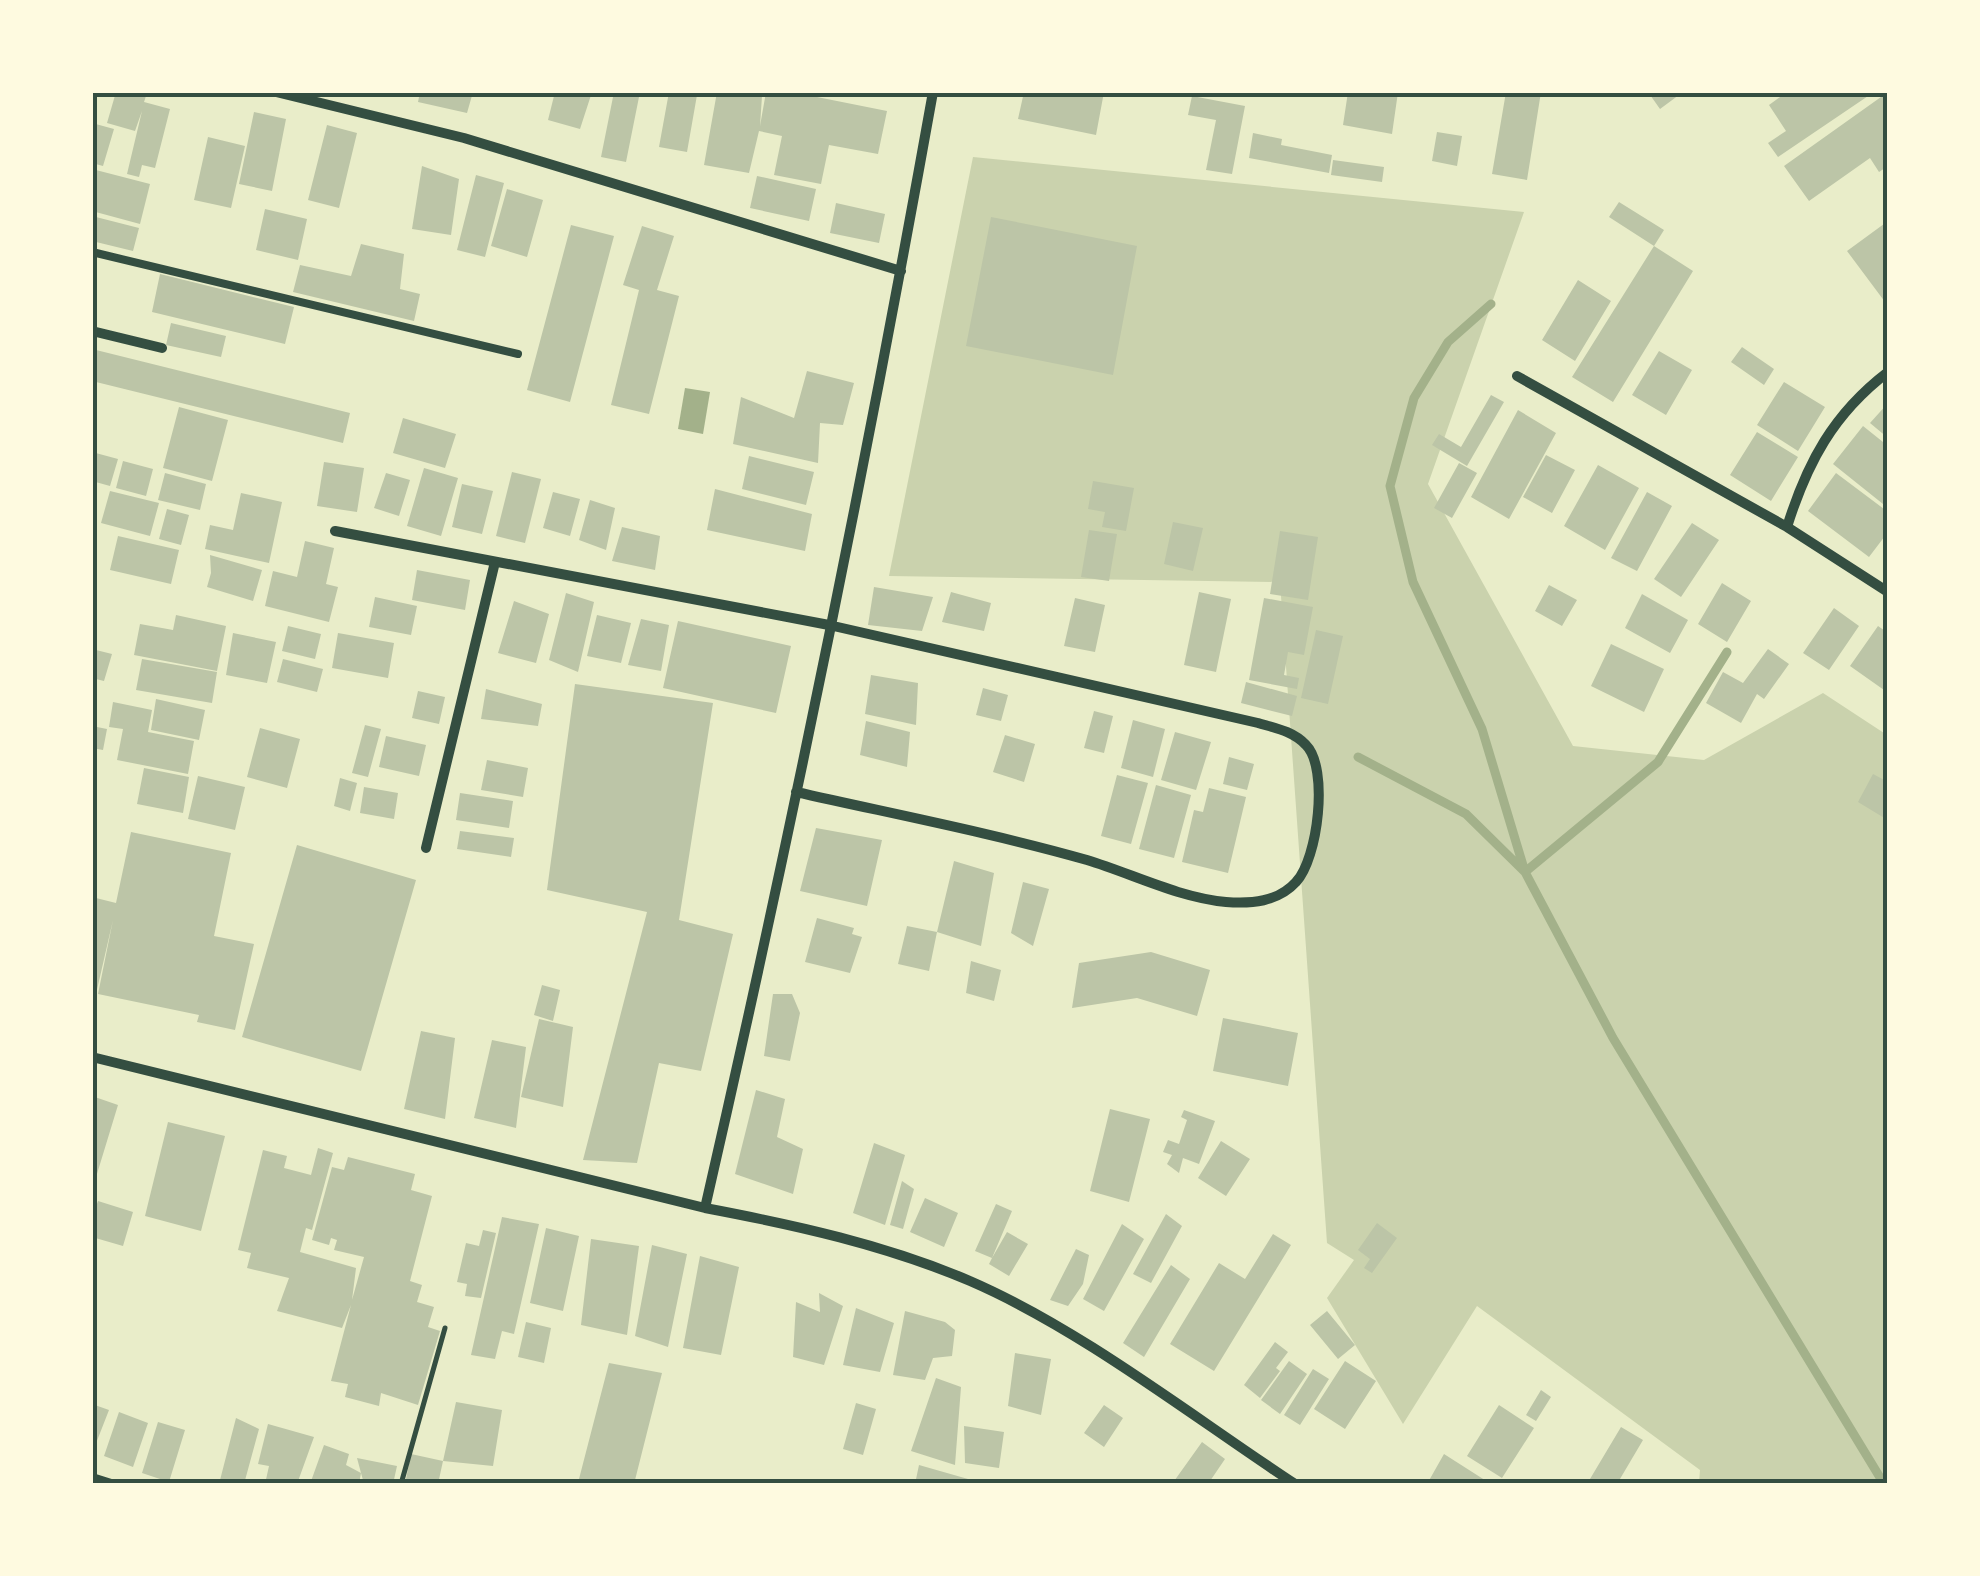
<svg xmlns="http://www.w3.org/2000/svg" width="1980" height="1576" viewBox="0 0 1980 1576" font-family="'Space Grotesk',sans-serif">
<rect width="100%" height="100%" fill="#e9edc9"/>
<!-- green -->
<path fill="#cad2ad" d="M 973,157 L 1524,212 L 1428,484 L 1573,746 L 1704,760 L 1823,693 L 1887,735 L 1887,1483 L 1699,1483 L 1700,1470 L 1477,1306 L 1403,1424 L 1327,1298 L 1354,1260 L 1327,1243 L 1280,582 L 889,576 Z"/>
<!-- water -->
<path fill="#a3b18a" d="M 685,388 L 710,392 L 703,434 L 678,429 Z"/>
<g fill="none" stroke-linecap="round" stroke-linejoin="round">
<!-- stream -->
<path stroke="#a3b18a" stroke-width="9" d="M 1491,304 L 1448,342 L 1414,398 L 1390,486 L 1413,582 L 1482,729 L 1525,872 L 1613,1038 L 1884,1484
M 1358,757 L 1466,814 L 1525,872 L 1658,762 L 1727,652"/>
</g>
<!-- building -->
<path fill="#bcc5a7" d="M 116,92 L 147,93 L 144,102 L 170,109 L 155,168 L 142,165 L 139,177 L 127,174 L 142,111 L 135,131 L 107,123 Z
M 420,92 L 473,92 L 467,113 L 418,102 Z
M 555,92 L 592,92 L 580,129 L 548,120 Z
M 614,92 L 640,92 L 626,162 L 601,157 Z
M 669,92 L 697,95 L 687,152 L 659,147 Z
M 717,92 L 762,96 L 760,126 L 766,92 L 792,92 L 887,111 L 878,154 L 829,145 L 821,184 L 774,175 L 782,136 L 759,131 L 749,173 L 704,165 Z
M 1024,92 L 1104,92 L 1096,135 L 1018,119 Z
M 1348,92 L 1398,92 L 1392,134 L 1343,125 Z
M 1506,92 L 1541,92 L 1527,180 L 1492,174 Z
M 1648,92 L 1683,92 L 1660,109 Z
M 1787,92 L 1874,92 L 1778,157 L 1768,143 L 1786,131 L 1769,105 Z
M 1888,92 L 1888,166 L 1879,172 L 1870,158 L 1809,201 L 1784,166 Z
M 1192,96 L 1245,106 L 1232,174 L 1206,170 L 1216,120 L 1188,115 Z
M 254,112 L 286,119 L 272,191 L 239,184 Z
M 92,123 L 114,129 L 103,166 L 92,163 Z
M 327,125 L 357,133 L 339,208 L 308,200 Z
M 1437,132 L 1462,136 L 1457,166 L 1432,161 Z
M 1253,133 L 1282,139 L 1281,145 L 1332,155 L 1329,173 L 1249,158 Z
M 208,137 L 245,146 L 231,208 L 194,200 Z
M 1333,160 L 1384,167 L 1382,182 L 1331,175 Z
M 422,166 L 459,179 L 451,235 L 412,229 Z
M 92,169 L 150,184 L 140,224 L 92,211 Z
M 476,175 L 504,183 L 485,257 L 457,250 Z
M 757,176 L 816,189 L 809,221 L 750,208 Z
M 507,189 L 543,200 L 527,257 L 491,246 Z
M 1619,202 L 1664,230 L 1654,246 L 1609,217 Z
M 836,203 L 885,214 L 879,243 L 830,233 Z
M 265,209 L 307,219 L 298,260 L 256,250 Z
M 92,216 L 139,228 L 133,251 L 92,241 Z
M 991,217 L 1137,246 L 1113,375 L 966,346 Z
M 1888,221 L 1888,306 L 1847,251 Z
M 571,225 L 614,236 L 570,402 L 527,390 Z
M 642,226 L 674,236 L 657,290 L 679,296 L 649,414 L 611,405 L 639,290 L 623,285 Z
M 361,244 L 404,254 L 400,289 L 420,294 L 414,321 L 293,292 L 300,265 L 351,276 Z
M 1654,246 L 1693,271 L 1613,402 L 1572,377 Z
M 160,274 L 294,307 L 285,344 L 152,312 Z
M 1578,280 L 1611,301 L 1575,361 L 1542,340 Z
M 171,323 L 226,336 L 221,357 L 166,345 Z
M 1742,347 L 1774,369 L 1764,385 L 1731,362 Z
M 92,349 L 350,413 L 343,443 L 92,381 Z
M 1659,351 L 1692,370 L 1666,415 L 1632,395 Z
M 807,371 L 854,383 L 843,425 L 820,423 L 818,463 L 733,444 L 741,397 L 794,418 Z
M 1784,382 L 1825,407 L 1798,451 L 1757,425 Z
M 1491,395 L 1504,402 L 1467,466 L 1432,445 L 1439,434 L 1461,447 Z
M 1888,403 L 1888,438 L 1870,423 Z
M 179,407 L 228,420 L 212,481 L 163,468 Z
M 1518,410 L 1556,433 L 1509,519 L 1471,497 Z
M 403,418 L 456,434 L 445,468 L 393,453 Z
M 1863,426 L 1888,446 L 1888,508 L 1833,464 Z
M 1757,432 L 1798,457 L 1771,501 L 1730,475 Z
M 92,452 L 118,459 L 110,486 L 92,481 Z
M 1546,455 L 1575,470 L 1552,513 L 1523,497 Z
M 749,456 L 814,472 L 806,505 L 742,489 Z
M 123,461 L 153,469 L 146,496 L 116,488 Z
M 324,462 L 364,468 L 357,512 L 317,506 Z
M 1459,463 L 1477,473 L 1452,518 L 1434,508 Z
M 1598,465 L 1639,488 L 1605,550 L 1564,526 Z
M 424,468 L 458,478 L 441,536 L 407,526 Z
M 512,472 L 541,479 L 525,543 L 496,536 Z
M 165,473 L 206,484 L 200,510 L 158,500 Z
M 386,473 L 410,480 L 399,516 L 374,508 Z
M 1836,473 L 1888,512 L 1888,532 L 1869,557 L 1808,511 Z
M 1093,481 L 1134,488 L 1126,531 L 1102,527 L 1105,512 L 1088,509 Z
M 462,484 L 493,491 L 482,534 L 452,527 Z
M 715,489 L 812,514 L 805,551 L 707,530 Z
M 110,491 L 159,503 L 150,536 L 101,523 Z
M 553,492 L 580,499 L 570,536 L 543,528 Z
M 1647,492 L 1672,506 L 1637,571 L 1611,558 Z
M 241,493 L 282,502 L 269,563 L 205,549 L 210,525 L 233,530 Z
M 590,500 L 615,508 L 606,550 L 579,540 Z
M 167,509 L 189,515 L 181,545 L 159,539 Z
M 1173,522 L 1203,528 L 1193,571 L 1164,564 Z
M 1692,523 L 1719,540 L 1681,597 L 1654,579 Z
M 622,527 L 660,536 L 655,570 L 612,561 Z
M 1089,530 L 1117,534 L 1109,581 L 1081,577 Z
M 1280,531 L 1318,537 L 1308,600 L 1270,594 Z
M 118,536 L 179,550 L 171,584 L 110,570 Z
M 305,541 L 334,548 L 326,584 L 338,587 L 329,622 L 265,606 L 273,571 L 297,577 Z
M 210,555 L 262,570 L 253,601 L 207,587 L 211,573 Z
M 417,570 L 470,580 L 465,610 L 412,600 Z
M 1722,583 L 1751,601 L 1727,642 L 1698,624 Z
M 1549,585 L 1577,600 L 1562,626 L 1535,611 Z
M 874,587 L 933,597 L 922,631 L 868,625 Z
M 951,592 L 991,603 L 984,631 L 942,622 Z
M 1199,592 L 1231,599 L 1216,672 L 1184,665 Z
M 566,593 L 594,602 L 578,672 L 549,660 Z
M 1642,594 L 1688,620 L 1670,653 L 1625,628 Z
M 375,597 L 417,606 L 411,635 L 369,627 Z
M 1075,598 L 1105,605 L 1095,652 L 1064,646 Z
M 1264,598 L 1313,607 L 1304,655 L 1288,652 L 1284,675 L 1299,678 L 1297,689 L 1249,680 Z
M 514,601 L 549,614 L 536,663 L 498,653 Z
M 1834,608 L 1859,626 L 1829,670 L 1803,653 Z
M 176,615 L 226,626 L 217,671 L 134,655 L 140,624 L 173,630 Z
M 597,615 L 631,623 L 621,663 L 587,656 Z
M 641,619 L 669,625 L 661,671 L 628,665 Z
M 678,621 L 791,646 L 776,713 L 663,688 Z
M 288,626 L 321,634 L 315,659 L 282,651 Z
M 1878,626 L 1888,633 L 1888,684 L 1884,690 L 1850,666 Z
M 1316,630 L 1343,636 L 1328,704 L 1301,698 Z
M 233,633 L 276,642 L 267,683 L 226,675 Z
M 338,633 L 394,643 L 388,678 L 332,668 Z
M 1611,644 L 1664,669 L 1644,712 L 1591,686 Z
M 92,649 L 112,654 L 104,681 L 92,678 Z
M 1768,649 L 1789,664 L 1764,699 L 1757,694 L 1741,723 L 1706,703 L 1723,672 L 1743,683 Z
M 142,659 L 217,672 L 212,703 L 136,690 Z
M 283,659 L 323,669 L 317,692 L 277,682 Z
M 871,675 L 918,683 L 916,725 L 865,714 Z
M 1246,682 L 1297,696 L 1292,716 L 1241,703 Z
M 575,684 L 713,703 L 679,920 L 733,934 L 701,1071 L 659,1063 L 637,1163 L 583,1160 L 647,912 L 547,890 Z
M 983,688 L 1008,695 L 1001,721 L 976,715 Z
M 486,689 L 542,704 L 538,726 L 481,719 Z
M 418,691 L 445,697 L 439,724 L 412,718 Z
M 156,699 L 205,710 L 199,740 L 151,730 Z
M 113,702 L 152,710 L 148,732 L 194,741 L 188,774 L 117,760 L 123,729 L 109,727 Z
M 1094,711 L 1113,716 L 1104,753 L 1084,748 Z
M 1133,720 L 1165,729 L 1153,777 L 1121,768 Z
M 866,721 L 910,732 L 907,767 L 860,755 Z
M 365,725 L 381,729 L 368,777 L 352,773 Z
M 92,726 L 107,729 L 103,750 L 92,748 Z
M 260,728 L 300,739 L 287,788 L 247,777 Z
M 1175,732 L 1211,742 L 1196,790 L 1161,780 Z
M 1005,735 L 1035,744 L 1024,782 L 993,772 Z
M 386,736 L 426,745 L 419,776 L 379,767 Z
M 1229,757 L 1254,764 L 1247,790 L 1223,784 Z
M 487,760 L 528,768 L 523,797 L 481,790 Z
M 144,768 L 189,777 L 183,813 L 137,804 Z
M 1873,774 L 1888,782 L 1886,819 L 1858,802 Z
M 1117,775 L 1148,783 L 1131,844 L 1101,836 Z
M 198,776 L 245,787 L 235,830 L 188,819 Z
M 340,778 L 357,783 L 350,811 L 334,806 Z
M 1156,785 L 1191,795 L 1174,858 L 1139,849 Z
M 364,787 L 398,793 L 394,819 L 360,813 Z
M 1209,788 L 1246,797 L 1228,873 L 1182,862 L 1194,810 L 1203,812 Z
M 460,793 L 513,801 L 509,828 L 456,820 Z
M 816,828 L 882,840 L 867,906 L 800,891 Z
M 460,831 L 514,838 L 511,857 L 457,849 Z
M 131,832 L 231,853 L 214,936 L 254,944 L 235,1030 L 197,1022 L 199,1015 L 98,994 L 113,920 L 96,994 L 92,994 L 92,897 L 116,903 Z
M 297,845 L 416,880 L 361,1071 L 242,1037 Z
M 954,861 L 994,873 L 981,946 L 937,932 Z
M 1023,882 L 1049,889 L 1033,946 L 1011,933 Z
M 817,918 L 854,928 L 852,934 L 862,937 L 850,973 L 805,962 Z
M 907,926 L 937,932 L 929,971 L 898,964 Z
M 1151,952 L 1210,970 L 1197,1016 L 1137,998 L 1072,1008 L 1079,963 Z
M 971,961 L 1001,970 L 994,1001 L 966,993 Z
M 542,985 L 560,990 L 553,1021 L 534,1015 Z
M 773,994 L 792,994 L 800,1013 L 790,1061 L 764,1056 Z
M 1223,1018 L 1298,1033 L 1288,1086 L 1213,1071 Z
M 539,1019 L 573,1027 L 563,1107 L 521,1097 Z
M 421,1031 L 455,1038 L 445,1119 L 404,1109 Z
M 492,1040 L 526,1047 L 516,1128 L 474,1118 Z
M 756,1090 L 785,1099 L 777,1137 L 803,1149 L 793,1194 L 735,1174 Z
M 92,1096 L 118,1105 L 93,1187 L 92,1187 Z
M 1110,1109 L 1150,1119 L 1129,1202 L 1090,1191 Z
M 1184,1110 L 1215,1121 L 1199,1164 L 1183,1158 L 1179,1173 L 1167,1164 L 1172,1155 L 1163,1152 L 1168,1140 L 1179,1144 L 1187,1120 L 1181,1117 Z
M 168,1122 L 225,1136 L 201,1231 L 145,1216 Z
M 1221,1141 L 1250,1159 L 1226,1196 L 1198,1178 Z
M 874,1143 L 905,1155 L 885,1225 L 853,1213 Z
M 318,1148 L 333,1153 L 312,1230 L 306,1228 L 300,1252 L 356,1268 L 352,1300 L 364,1257 L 334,1250 L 337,1240 L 331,1238 L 329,1245 L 312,1240 L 332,1167 L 344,1170 L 348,1157 L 415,1174 L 411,1190 L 432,1196 L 410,1281 L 422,1285 L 417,1302 L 434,1307 L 428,1327 L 440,1331 L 418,1405 L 381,1393 L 379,1406 L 345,1397 L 348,1384 L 331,1381 L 351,1305 L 342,1328 L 277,1311 L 289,1278 L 247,1268 L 251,1253 L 238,1250 L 263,1150 L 287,1156 L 284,1168 L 311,1175 Z
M 902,1181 L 914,1189 L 903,1229 L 890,1225 Z
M 925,1198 L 958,1213 L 944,1247 L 910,1232 Z
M 98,1201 L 133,1212 L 123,1246 L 92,1237 L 92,1218 Z
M 996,1204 L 1012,1211 L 992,1258 L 1007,1232 L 1028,1244 L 1009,1276 L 989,1264 L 992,1258 L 975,1251 Z
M 1166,1214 L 1182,1226 L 1151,1283 L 1133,1274 Z
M 502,1217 L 539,1224 L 514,1334 L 502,1331 L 495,1359 L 471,1355 Z
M 1377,1223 L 1397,1238 L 1372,1273 L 1364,1268 L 1370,1259 L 1358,1250 Z
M 1122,1224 L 1144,1239 L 1104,1311 L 1083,1299 Z
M 546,1228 L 579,1236 L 563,1311 L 530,1303 Z
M 483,1230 L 496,1233 L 481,1298 L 465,1296 L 467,1284 L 457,1282 L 466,1243 L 479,1246 Z
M 1273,1234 L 1291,1245 L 1214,1371 L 1170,1344 L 1219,1263 L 1245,1279 Z
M 591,1239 L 639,1246 L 627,1335 L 581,1325 Z
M 652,1245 L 687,1254 L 668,1347 L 635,1336 Z
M 1076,1249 L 1089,1255 L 1083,1284 L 1068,1306 L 1050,1300 Z
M 700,1256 L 739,1267 L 721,1355 L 683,1348 Z
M 1171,1265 L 1190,1279 L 1144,1357 L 1123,1343 Z
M 819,1293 L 843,1306 L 824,1365 L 793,1357 L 796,1302 L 820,1312 Z
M 856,1308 L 894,1323 L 880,1372 L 843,1365 Z
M 905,1311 L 945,1322 L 955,1330 L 952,1356 L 933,1358 L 925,1380 L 893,1375 Z
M 1327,1311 L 1355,1345 L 1338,1359 L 1310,1325 Z
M 526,1322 L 551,1328 L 544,1363 L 518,1357 Z
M 1275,1342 L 1288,1352 L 1276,1368 L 1280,1371 L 1260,1398 L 1244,1385 Z
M 1015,1353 L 1051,1359 L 1041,1415 L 1008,1406 Z
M 1289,1361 L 1307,1374 L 1280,1414 L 1261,1400 Z
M 1345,1361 L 1376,1381 L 1345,1429 L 1314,1409 Z
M 609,1363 L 662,1373 L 634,1484 L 594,1484 L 579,1479 Z
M 1313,1369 L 1329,1379 L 1300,1425 L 1284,1415 Z
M 936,1378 L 961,1387 L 955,1465 L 911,1451 Z
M 1541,1390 L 1551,1397 L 1536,1421 L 1526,1415 Z
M 456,1402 L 502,1410 L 493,1466 L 443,1461 Z
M 856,1403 L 876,1409 L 863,1455 L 843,1449 Z
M 92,1404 L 109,1410 L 93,1451 L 92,1451 Z
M 1104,1405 L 1123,1418 L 1104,1447 L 1084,1433 Z
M 1499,1405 L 1534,1428 L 1502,1478 L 1467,1456 Z
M 119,1412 L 148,1423 L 133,1467 L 104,1456 Z
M 236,1418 L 259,1429 L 244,1484 L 219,1484 Z
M 158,1422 L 185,1430 L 169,1482 L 142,1473 Z
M 268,1424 L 314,1437 L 297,1484 L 265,1484 L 269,1466 L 258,1464 Z
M 964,1426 L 1004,1432 L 999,1468 L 965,1463 Z
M 1621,1427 L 1643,1440 L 1617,1484 L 1587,1484 Z
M 1202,1442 L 1225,1459 L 1208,1484 L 1172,1484 Z
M 324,1445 L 349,1454 L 346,1465 L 361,1473 L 359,1484 L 310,1484 Z
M 411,1454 L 443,1461 L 438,1484 L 405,1484 Z
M 1444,1454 L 1491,1484 L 1427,1484 Z
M 357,1458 L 397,1466 L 393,1484 L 364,1484 Z
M 919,1465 L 968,1479 L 966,1484 L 915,1484 Z"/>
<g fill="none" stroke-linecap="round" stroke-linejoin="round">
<!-- path -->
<path stroke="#344e41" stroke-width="5" d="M 401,1484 L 445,1328"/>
<!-- service -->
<path stroke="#344e41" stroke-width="8" d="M 92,252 L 518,354"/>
<!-- minor -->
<path stroke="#344e41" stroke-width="10" d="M 276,92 L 464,138 L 901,271
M 92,331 L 162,348
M 1517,376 L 1787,527 L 1888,592
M 1787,527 C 1807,463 1833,414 1888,372
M 335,531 L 829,625 L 1258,723 C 1275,728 1293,731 1306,745 C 1329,768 1318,859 1296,882 C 1278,902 1251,904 1226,902 C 1177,897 1133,874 1087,860 C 992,833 893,814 796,792
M 426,848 L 495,562
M 92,1057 L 705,1208 C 795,1225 886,1245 970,1281 C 1081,1329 1193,1417 1295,1484
M 705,1208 C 790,838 866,466 933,92
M 92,1478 L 111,1484"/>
</g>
<!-- border -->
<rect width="1980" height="1576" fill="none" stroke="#fefae0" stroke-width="190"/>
<rect x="95" y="95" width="1790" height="1386" fill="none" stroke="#344e41" stroke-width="4"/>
</svg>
